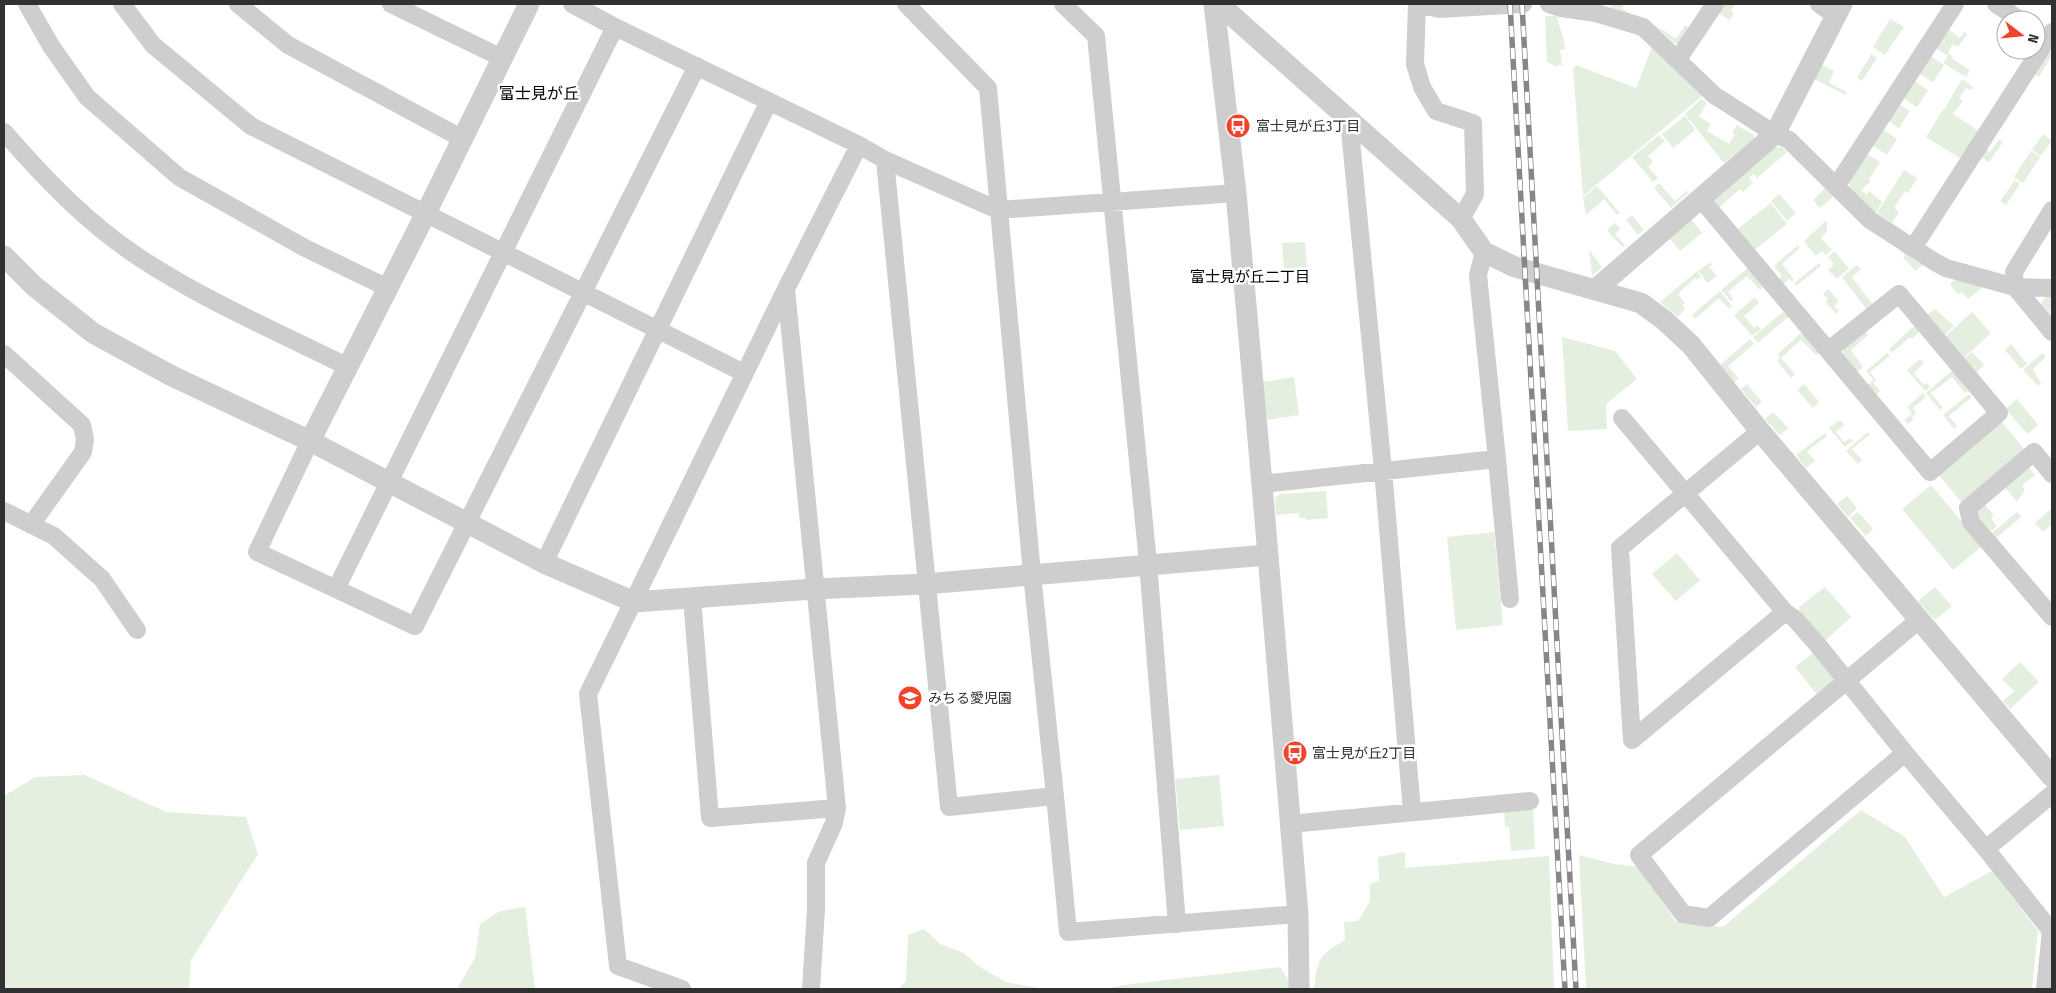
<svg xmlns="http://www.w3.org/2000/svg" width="2056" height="993" viewBox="0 0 2056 993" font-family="'Fira Sans Condensed','Noto Sans JP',sans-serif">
<rect width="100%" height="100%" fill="#fff"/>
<!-- green -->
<path fill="#e4efdf" d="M 1610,4 L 1625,4 L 1622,8 L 1632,15 L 1612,9 Z
M 1724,4 L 1735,4 L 1731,11 L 1734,13 L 1730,20 L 1718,13 Z
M 1545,16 L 1557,16 C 1559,28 1565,37 1565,49 L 1560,50 L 1562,65 L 1556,66 L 1547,62 Z
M 1890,19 L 1904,27 L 1885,55 L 1873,47 Z
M 1654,24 L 1676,39 L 1685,25 L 1690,28 L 1681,44 L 1674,43 Z
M 1948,29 L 1960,38 L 1964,32 L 1967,34 L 1958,47 L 1953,44 L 1948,53 L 1952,56 L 1951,58 L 1970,70 L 1966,77 L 1943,63 L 1948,56 L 1936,48 Z
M 1652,47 L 1702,96 L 1583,196 L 1573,69 L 1576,65 L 1636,88 Z
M 2052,52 L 2052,56 L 2039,77 L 2033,73 L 2043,56 Z
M 1871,54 L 1877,58 L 1862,81 L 1857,78 Z
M 1930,56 L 1944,65 L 1933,82 L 1919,74 Z
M 1821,64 L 1834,71 L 1829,83 L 1847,92 L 1846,95 L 1814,79 Z
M 1962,79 L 1973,87 L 1971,90 L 1966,88 L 1959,98 L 1963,101 L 1953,114 L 1979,131 L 1961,159 L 1926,137 L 1944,108 L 1947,110 L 1945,108 Z
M 1915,81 L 1928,90 L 1917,107 L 1903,98 Z
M 1701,99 L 1707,103 L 1699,116 L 1711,124 L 1707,131 L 1729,144 L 1735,134 L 1732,132 L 1737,125 L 1754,135 L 1754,139 L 1724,163 L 1685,114 Z
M 1899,104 L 1910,111 L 1899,128 L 1888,121 Z
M 1685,116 L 1695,130 L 1673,148 L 1662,134 Z
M 1883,130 L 1897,139 L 1887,155 L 1873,146 Z
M 2043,134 L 2052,141 L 2040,156 L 2032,150 Z
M 1659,135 L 1665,141 L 1648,156 L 1653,162 L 1648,167 L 1658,178 L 1653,182 L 1632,157 Z
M 1999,139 L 2003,142 L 1989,162 L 1980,156 L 1984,148 L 1990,152 Z
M 1782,147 L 1787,152 L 1757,178 L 1754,174 L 1749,178 L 1753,183 L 1743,192 L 1740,189 L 1717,209 L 1715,206 L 1715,198 L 1774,148 Z
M 2031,151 L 2040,157 L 2023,183 L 2014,177 Z
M 1867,154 L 1880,162 L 1869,179 L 1871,181 L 1861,190 L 1867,195 L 1869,191 L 1882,202 L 1876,213 L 1851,191 L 1849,180 Z
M 1904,170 L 1917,178 L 1908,193 L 1905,191 L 1894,208 L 1899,212 L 1892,223 L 1877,213 Z
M 2015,180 L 2020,184 L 2006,205 L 2000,201 Z
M 1659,183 L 1675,201 L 1687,191 L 1689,192 L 1671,208 L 1654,188 Z
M 1597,186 L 1620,213 L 1617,215 L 1604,199 L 1586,215 L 1583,198 Z
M 1825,188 L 1833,197 L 1820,208 L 1813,200 Z
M 1779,194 L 1796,213 L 1787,221 L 1771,201 Z
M 1771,203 L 1787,224 L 1752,252 L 1736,230 Z
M 1632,215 L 1644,230 L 1638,235 L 1626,220 Z
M 1691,219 L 1702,233 L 1680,251 L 1669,238 Z
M 1827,220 L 1827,231 L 1821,238 L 1832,250 L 1826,255 L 1822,251 L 1816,256 L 1804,241 Z
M 1615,223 L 1621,229 L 1615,234 L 1625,245 L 1622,247 L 1607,230 Z
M 1305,242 L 1307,267 L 1284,269 L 1282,243 Z
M 1798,245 L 1800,248 L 1782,264 L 1794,279 L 1792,282 L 1789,279 L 1781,286 L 1777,281 L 1782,276 L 1774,266 Z
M 1589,250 L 1602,267 L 1592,276 Z
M 1834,251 L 1849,268 L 1837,279 L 1828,270 L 1834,264 L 1828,257 Z
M 1904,251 L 1923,265 L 1915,271 L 1903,257 L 1905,255 L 1902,252 Z
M 1710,262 L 1712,265 L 1709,267 L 1717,276 L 1708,283 L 1698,271 Z
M 1819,263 L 1821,266 L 1796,286 L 1794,283 Z
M 1857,265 L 1861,269 L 1852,277 L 1873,305 L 1867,310 L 1842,277 Z
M 1748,268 L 1763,286 L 1760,290 L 1747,276 L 1728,292 L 1733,299 L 1731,301 L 1721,290 Z
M 1697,271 L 1701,277 L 1697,280 L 1695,278 L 1678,294 L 1685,303 L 1682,305 L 1685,309 L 1678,317 L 1660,302 Z
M 1956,278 L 1983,287 L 1968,299 L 1962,292 L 1958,294 L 1950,285 Z
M 1828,289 L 1839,301 L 1834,306 L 1839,311 L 1836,314 L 1826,302 L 1828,299 L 1823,294 Z
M 1720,291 L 1732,306 L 1729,309 L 1719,298 L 1695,319 L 1692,315 Z
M 2047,293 L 2052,294 L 2052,309 L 2050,311 L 2052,321 L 2039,307 Z
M 1755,297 L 1759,303 L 1744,316 L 1754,328 L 1757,325 L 1761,329 L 1752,336 L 1734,315 Z
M 1935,309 L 1954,326 L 1944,335 L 1927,315 Z
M 1784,311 L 1789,316 L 1758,343 L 1753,337 Z
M 1972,312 L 1991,333 L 1964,358 L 1945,337 Z
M 1914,326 L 1919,332 L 1912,339 L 1910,337 L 1892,353 L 1889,349 Z
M 1864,330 L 1868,335 L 1851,350 L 1863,367 L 1857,373 L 1842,355 L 1845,346 Z
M 1802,332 L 1820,352 L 1816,355 L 1801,340 L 1781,358 L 1795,374 L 1791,378 L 1777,361 L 1780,358 L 1778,354 Z
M 1562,337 L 1615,351 L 1637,379 L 1606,404 L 1607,429 L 1568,431 Z
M 1750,339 L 1754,344 L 1728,366 L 1739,379 L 1734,382 L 1720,365 Z
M 2011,344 L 2027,364 L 2021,369 L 2005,350 Z
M 1972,352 L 1984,365 L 1976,373 L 1964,359 Z
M 1887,353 L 1890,356 L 1870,372 L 1876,380 L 1873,383 L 1880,391 L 1875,396 L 1866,386 L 1874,380 L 1866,371 Z
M 2042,353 L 2046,357 L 2033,369 L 2041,383 L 2038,386 L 2023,370 Z
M 1920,359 L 1924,363 L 1914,373 L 1924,385 L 1927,383 L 1930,387 L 1925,391 L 1907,370 Z
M 1954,369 L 1970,389 L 1965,393 L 1952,377 L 1931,393 L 1943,408 L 1940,410 L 1926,393 Z
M 1294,377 L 1299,415 L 1267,420 L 1262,382 Z
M 1747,384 L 1762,402 L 1756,407 L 1741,389 Z
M 1804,384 L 1819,402 L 1813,408 L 1797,390 Z
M 1923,393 L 1926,397 L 1913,408 L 1916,413 L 1912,417 L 1914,419 L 1908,424 L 1904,420 L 1912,414 L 1907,407 Z
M 1969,394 L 1972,397 L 1949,416 L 1957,426 L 1954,429 L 1943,415 Z
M 2017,399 L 2038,425 L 2027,434 L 2006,409 Z
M 1773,412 L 1788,428 L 1780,435 L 1765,419 Z
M 1840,420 L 1844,425 L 1836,432 L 1844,442 L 1848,439 L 1854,440 L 1845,447 L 1829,428 Z
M 2001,421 L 2025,450 L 1961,502 L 1938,474 Z
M 1868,432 L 1870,434 L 1852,449 L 1862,460 L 1858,464 L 1846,451 Z
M 1825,433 L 1827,436 L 1807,451 L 1815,461 L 1806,468 L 1796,455 Z
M 2027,465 L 2035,475 L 2022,485 L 2025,490 L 2017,502 L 2003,485 Z
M 1931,485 L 1982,546 L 1953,570 L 1902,509 Z
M 1326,491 L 1328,518 L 1306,520 L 1306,518 L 1299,518 L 1299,513 L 1276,515 L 1275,498 L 1280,494 Z
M 1847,496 L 1857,508 L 1848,517 L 1837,504 Z
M 1984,504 L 1994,515 L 1991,518 L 1997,526 L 1991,531 L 1978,516 L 1979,509 Z
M 2051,509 L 2052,524 L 2043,532 L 2035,523 Z
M 1858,512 L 1873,529 L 1866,536 L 1850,518 Z
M 2017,512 L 2021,517 L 1996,538 L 1992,533 Z
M 1494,532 L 1503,625 L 1456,630 L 1447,537 Z
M 1677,553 L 1700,580 L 1676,601 L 1652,574 Z
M 1825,587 L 1851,617 L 1824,642 L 1800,617 L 1799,607 Z
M 1935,587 L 1952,606 L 1935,620 L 1918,601 Z
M 1814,652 L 1837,680 L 1818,696 L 1795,667 Z
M 2020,662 L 2039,682 L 2010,709 L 2003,701 L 2014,691 L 2002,679 Z
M 85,775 L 166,812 L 246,817 L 258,854 L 191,960 L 189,989 L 4,989 L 4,796 L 35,777 Z
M 1219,775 L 1224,826 L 1180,830 L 1175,779 Z
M 1533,808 L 1535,849 L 1511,851 L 1509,827 L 1505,827 L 1504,810 Z
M 1861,810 L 1905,837 L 1944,897 L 1992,871 L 2038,931 L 2032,989 L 1586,989 L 1579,855 L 1614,864 L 1639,867 L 1675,921 L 1723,927 Z
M 1405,852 L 1405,868 L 1549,856 L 1554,989 L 1314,989 C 1318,958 1318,956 1345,940 L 1344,922 L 1358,921 L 1370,901 L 1370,884 L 1379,881 L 1378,857 Z
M 525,907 L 535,989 L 457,989 L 475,958 L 480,924 L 500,911 Z
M 924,929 L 940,944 L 964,953 L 977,965 L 1006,982 L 1043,989 L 899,989 L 906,981 L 908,935 Z
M 1280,967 L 1288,980 L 1289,989 L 1107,989 L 1123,985 Z"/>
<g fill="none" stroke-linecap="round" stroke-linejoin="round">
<!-- minor -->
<path stroke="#cecece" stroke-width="18" d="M 27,4 L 51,46 L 87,97 L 179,177 L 305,248 L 388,288
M 122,4 L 153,45 L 251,126 L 744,373
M 238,4 L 288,45 L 463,139
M 391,4 L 502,58
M 572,4 L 615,27 L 859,145 L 885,160 L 998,210 L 1236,193
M 906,4 L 988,88 L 1032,574 L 1055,796
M 1063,4 L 1096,36 L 1148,563 L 1177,924
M 1549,4 L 1561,8 L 1596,13 L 1643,27 L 1714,95 L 1775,134 L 1789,140 L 1870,220 L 1935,262 L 1946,268 L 2015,287 L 2052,288
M 1819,4 L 1836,16
M 1996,4 L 2020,20
M 1678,59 L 1715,4
M 1349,120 L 1383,470 L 1412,811
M 4,132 C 44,178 88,224 140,258 C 205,301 278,332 348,367
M 885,160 L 949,807 L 1055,796 L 1068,932 L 1298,914
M 1837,185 L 1955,4
M 1701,199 L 1930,472 L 1999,413 L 1899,294 L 1829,350
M 2052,210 L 2014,272 L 2015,287 L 2052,332
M 1461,219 L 1475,194 L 1473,123 L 1436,111 L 1422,87 L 1415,64 L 1417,4 L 1440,9 L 1523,4
M 1913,248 L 2052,32
M 786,289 C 804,462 819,635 837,808 L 834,823 L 816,863 L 816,909 L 811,989
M 4,354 L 82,425 L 85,439 L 83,452 L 31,525
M 1622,418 L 1785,612 L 1795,619 L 1817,644 L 1905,753
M 310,441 L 257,552 L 415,626 L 697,66
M 1497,459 L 1510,599
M 2052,474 L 2034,452 L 1968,508 L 1971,522 L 2052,617
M 1262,484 L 1497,459 L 1478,275 L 1484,252
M 4,511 L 54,536 L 102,579 L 137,630
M 544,563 L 769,101
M 336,589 L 615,27
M 692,598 L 710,818 L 837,808
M 1920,619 L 1639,855 L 1683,914 L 1709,918 L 1905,753 L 1986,849 L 2052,794
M 1632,740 L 1620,548 L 1760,431
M 1632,740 L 1785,612
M 1290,824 L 1530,801
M 1986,849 L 2051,931 L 2045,989
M 682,989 L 618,966 L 588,694 L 786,289 L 859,145"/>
<!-- tertiary -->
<path stroke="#cecece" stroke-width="21" d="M 1214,4 L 1236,193 L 1262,484 L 1298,914 L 1299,989
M 1219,4 L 1461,219 L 1484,252 L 1515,267 L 1641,303 L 1664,320 L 1691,345 L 1760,431 L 2052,777
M 4,256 L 34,286 L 93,333 L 170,375 L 310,441 L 544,563 L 634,602 L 814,589 L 925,584 L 1267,555
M 1596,289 L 1775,134 L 1842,4
M 310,441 L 425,215 L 529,4"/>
<defs>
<path id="rail" d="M 1510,4 L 1565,989
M 1522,4 L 1576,989"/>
</defs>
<!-- rail casing -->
<use href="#rail" stroke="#868686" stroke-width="5.5"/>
<!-- rail -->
<use href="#rail" stroke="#fff" stroke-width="4" stroke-dasharray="11" stroke-linecap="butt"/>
</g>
<!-- icons -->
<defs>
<symbol id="bus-disc" viewBox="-11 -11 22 22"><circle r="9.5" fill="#f24229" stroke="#fff"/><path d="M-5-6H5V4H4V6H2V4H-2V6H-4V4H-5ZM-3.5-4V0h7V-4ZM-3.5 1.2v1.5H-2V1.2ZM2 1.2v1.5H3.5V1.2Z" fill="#fff"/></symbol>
<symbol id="school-disc" viewBox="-11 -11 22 22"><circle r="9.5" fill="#f24229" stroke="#fff"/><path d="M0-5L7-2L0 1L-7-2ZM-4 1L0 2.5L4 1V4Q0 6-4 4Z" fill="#fff"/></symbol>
</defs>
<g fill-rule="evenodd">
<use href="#bus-disc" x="1224" y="112" width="28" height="28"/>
<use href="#school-disc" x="896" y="684" width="28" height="28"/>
<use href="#bus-disc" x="1281" y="739" width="28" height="28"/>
</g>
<g text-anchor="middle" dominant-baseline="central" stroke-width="5" stroke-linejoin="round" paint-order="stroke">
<!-- poi labels -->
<g font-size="14" fill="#313131" stroke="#fff" text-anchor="start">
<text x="1256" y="126">富士見が丘3丁目</text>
<text x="928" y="698">みちる愛児園</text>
<text x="1312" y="753">富士見が丘2丁目</text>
</g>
<!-- neighbourhood labels -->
<g font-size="15" fill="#000" stroke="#fff">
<text x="1250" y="277">富士見が丘二丁目</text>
</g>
<!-- quarter labels -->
<g font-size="16" fill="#000" stroke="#fff">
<text x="539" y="93">富士見が丘</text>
</g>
</g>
<!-- border -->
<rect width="2056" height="993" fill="none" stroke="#313131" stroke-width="10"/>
<!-- north arrow -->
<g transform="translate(2021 35) rotate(106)"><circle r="24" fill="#ffffff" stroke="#adadad"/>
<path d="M0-4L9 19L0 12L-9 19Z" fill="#f24229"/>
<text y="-8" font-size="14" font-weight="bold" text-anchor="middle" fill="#313131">N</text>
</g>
</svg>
